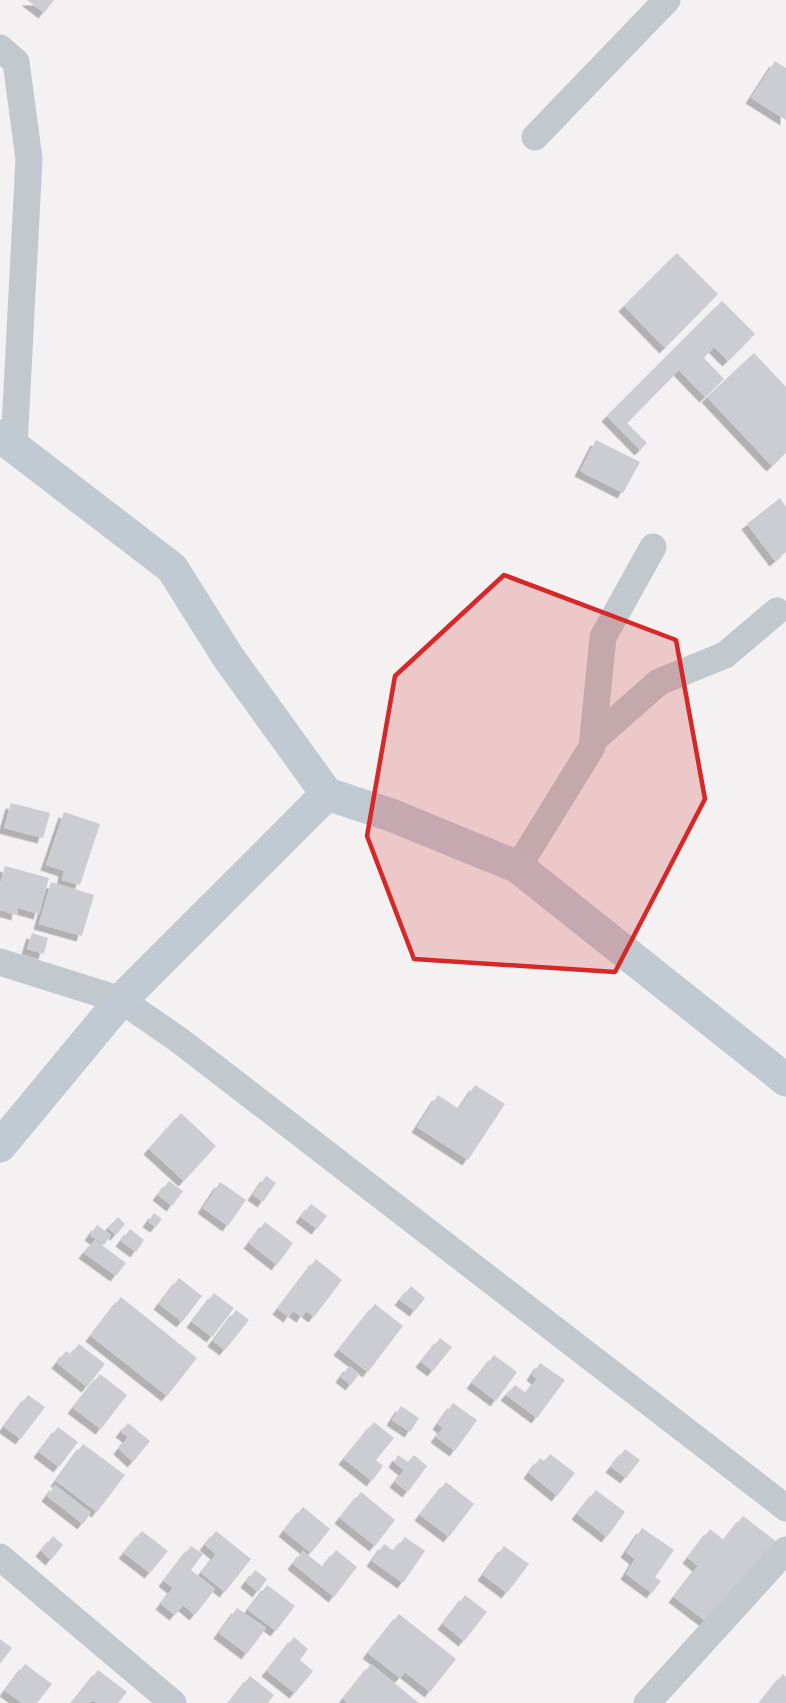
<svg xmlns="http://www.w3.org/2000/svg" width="786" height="1703" viewBox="0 0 786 1703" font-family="Helvetica,sans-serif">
<defs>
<filter id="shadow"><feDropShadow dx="-5.5" dy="5.5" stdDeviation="0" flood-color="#0004"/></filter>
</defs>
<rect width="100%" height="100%" fill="#f3f1f1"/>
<!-- building -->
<path fill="#cccdd3" filter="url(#shadow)" d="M 27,0 L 54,0 L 44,13 Z
M 775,61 L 786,68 L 786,120 L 751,98 Z
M 677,253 L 718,294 L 665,348 L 624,306 Z
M 722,301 L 755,334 L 728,361 L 714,347 L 704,358 L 724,379 L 705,397 L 679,370 L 627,423 L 647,443 L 640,450 L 607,416 Z
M 754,353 L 786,387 L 786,453 L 772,466 L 707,397 Z
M 596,440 L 640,462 L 623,493 L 580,471 Z
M 780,498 L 786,507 L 786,552 L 775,561 L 747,524 Z
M 11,803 L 50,813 L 43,838 L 4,828 Z
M 64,812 L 100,824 L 80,885 L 62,880 L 64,871 L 46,865 Z
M 5,866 L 49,878 L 39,914 L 18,908 L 17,915 L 0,910 L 0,884 Z
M 51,882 L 94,895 L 82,936 L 39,924 Z
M 32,933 L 48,938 L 44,954 L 27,949 Z
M 475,1085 L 505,1104 L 468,1160 L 417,1127 L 438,1095 L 459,1109 Z
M 181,1113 L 216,1146 L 184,1181 L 149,1149 Z
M 266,1176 L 276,1183 L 263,1202 L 253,1195 Z
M 169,1181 L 183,1191 L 172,1206 L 158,1195 Z
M 220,1182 L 246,1200 L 228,1226 L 203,1208 Z
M 311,1204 L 327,1216 L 317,1229 L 301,1217 Z
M 154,1213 L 162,1219 L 156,1227 L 148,1222 Z
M 118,1217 L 125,1224 L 116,1235 L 108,1228 Z
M 265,1222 L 293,1243 L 277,1265 L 249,1243 Z
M 97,1225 L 111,1235 L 104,1245 L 90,1235 Z
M 130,1229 L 144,1240 L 136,1252 L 121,1241 Z
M 95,1240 L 126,1263 L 116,1276 L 84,1253 Z
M 316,1259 L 342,1280 L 314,1317 L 306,1311 L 302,1317 L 293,1311 L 289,1317 L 278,1309 Z
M 179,1278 L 202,1296 L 182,1322 L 159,1304 Z
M 411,1286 L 425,1298 L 415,1311 L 400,1300 Z
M 214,1293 L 234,1308 L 212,1337 L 192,1322 Z
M 121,1297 L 197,1358 L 167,1396 L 91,1336 Z
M 375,1304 L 403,1326 L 368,1372 L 339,1350 Z
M 236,1310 L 249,1320 L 225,1350 L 213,1341 Z
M 440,1338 L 452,1347 L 433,1371 L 421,1362 Z
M 79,1344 L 105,1364 L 87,1387 L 57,1363 L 66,1351 L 71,1354 Z
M 494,1355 L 517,1372 L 496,1401 L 472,1383 Z
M 540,1363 L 565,1380 L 537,1418 L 506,1395 L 515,1385 L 526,1393 L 537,1379 L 532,1375 Z
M 349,1366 L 359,1374 L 351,1385 L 341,1377 Z
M 100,1374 L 127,1395 L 101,1429 L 73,1408 Z
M 28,1395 L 45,1407 L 21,1439 L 4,1427 Z
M 453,1403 L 477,1420 L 455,1451 L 436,1437 L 443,1428 L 438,1424 Z
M 401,1406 L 419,1418 L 410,1432 L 392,1420 Z
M 374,1422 L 394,1438 L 376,1460 L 383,1466 L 372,1481 L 344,1459 Z
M 128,1423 L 150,1441 L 133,1462 L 119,1449 L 128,1437 L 121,1432 Z
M 58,1427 L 78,1442 L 59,1467 L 39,1452 Z
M 83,1444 L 125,1475 L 97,1512 L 56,1481 Z
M 625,1449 L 640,1460 L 626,1478 L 611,1467 Z
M 550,1454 L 575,1473 L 557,1496 L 529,1473 L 540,1458 L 544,1462 Z
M 398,1455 L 408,1462 L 414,1455 L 427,1466 L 408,1492 L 395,1482 L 404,1470 L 394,1462 Z
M 446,1482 L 474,1504 L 449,1537 L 420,1515 Z
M 55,1485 L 91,1513 L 83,1524 L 47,1496 Z
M 596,1490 L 625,1512 L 607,1537 L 577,1514 Z
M 361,1492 L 395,1520 L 375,1546 L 340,1518 Z
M 303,1507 L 330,1529 L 311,1553 L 284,1531 Z
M 743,1516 L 777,1542 L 712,1626 L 674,1597 L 698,1566 L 688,1558 L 710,1529 L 724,1540 Z
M 642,1528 L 674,1550 L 655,1577 L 661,1581 L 652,1593 L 626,1574 L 635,1559 L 626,1552 Z
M 142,1531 L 168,1551 L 150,1573 L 124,1553 Z
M 216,1531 L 251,1559 L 225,1592 L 201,1573 L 216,1554 L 205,1545 Z
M 53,1536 L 63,1545 L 51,1560 L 41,1551 Z
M 405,1537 L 425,1551 L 403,1583 L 372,1561 L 384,1544 L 394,1551 Z
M 191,1546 L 203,1554 L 191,1570 L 215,1589 L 195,1615 L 183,1605 L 175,1615 L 161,1604 L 173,1588 L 164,1581 Z
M 504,1546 L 529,1564 L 507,1593 L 483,1575 Z
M 336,1550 L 357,1567 L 334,1597 L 293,1564 L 303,1551 L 323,1567 Z
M 255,1570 L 267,1579 L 258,1592 L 246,1582 Z
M 267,1585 L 295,1606 L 276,1631 L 248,1610 Z
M 465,1595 L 487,1612 L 464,1641 L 443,1624 Z
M 237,1608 L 266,1628 L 247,1654 L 219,1633 Z
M 399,1614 L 456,1659 L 430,1692 L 405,1672 L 400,1678 L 368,1653 Z
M 294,1637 L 308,1649 L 300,1660 L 313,1671 L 295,1693 L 267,1671 Z
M 0,1639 L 12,1648 L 0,1664 Z
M 25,1664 L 52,1684 L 37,1703 L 22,1703 L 5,1691 Z
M 371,1664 L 419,1703 L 347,1703 L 343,1699 Z
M 98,1670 L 127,1692 L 118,1703 L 97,1703 L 93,1700 L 90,1703 L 72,1703 Z
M 783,1674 L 786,1677 L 786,1703 L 760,1703 Z
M 250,1676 L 274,1695 L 268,1703 L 229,1703 Z"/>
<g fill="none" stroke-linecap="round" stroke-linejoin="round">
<!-- street -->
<path stroke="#c1c8ce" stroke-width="27" d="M 0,48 L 16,62 L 29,159 L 14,447
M 535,137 L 667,0
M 593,740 L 659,682 L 725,655 L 777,611
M 518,867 L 592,747 L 603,637 L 653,547
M 0,962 L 121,1000 L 179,1040 L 786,1508
M 0,1557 L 173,1703
M 647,1703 L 786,1550"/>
<!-- secondary -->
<path stroke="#c1c9d2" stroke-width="33" d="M 0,436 L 172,568 L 228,657 L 327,794 L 391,815 L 518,867 L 786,1080
M 0,1146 L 121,1000 L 327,794"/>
</g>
<!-- marked area -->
<path fill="#d62828" fill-opacity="0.2" stroke="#d62828" stroke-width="4.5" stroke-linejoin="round" d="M 504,575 L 676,640 L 705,799 L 615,972 L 414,959 L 367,836 L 395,676 Z"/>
</svg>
